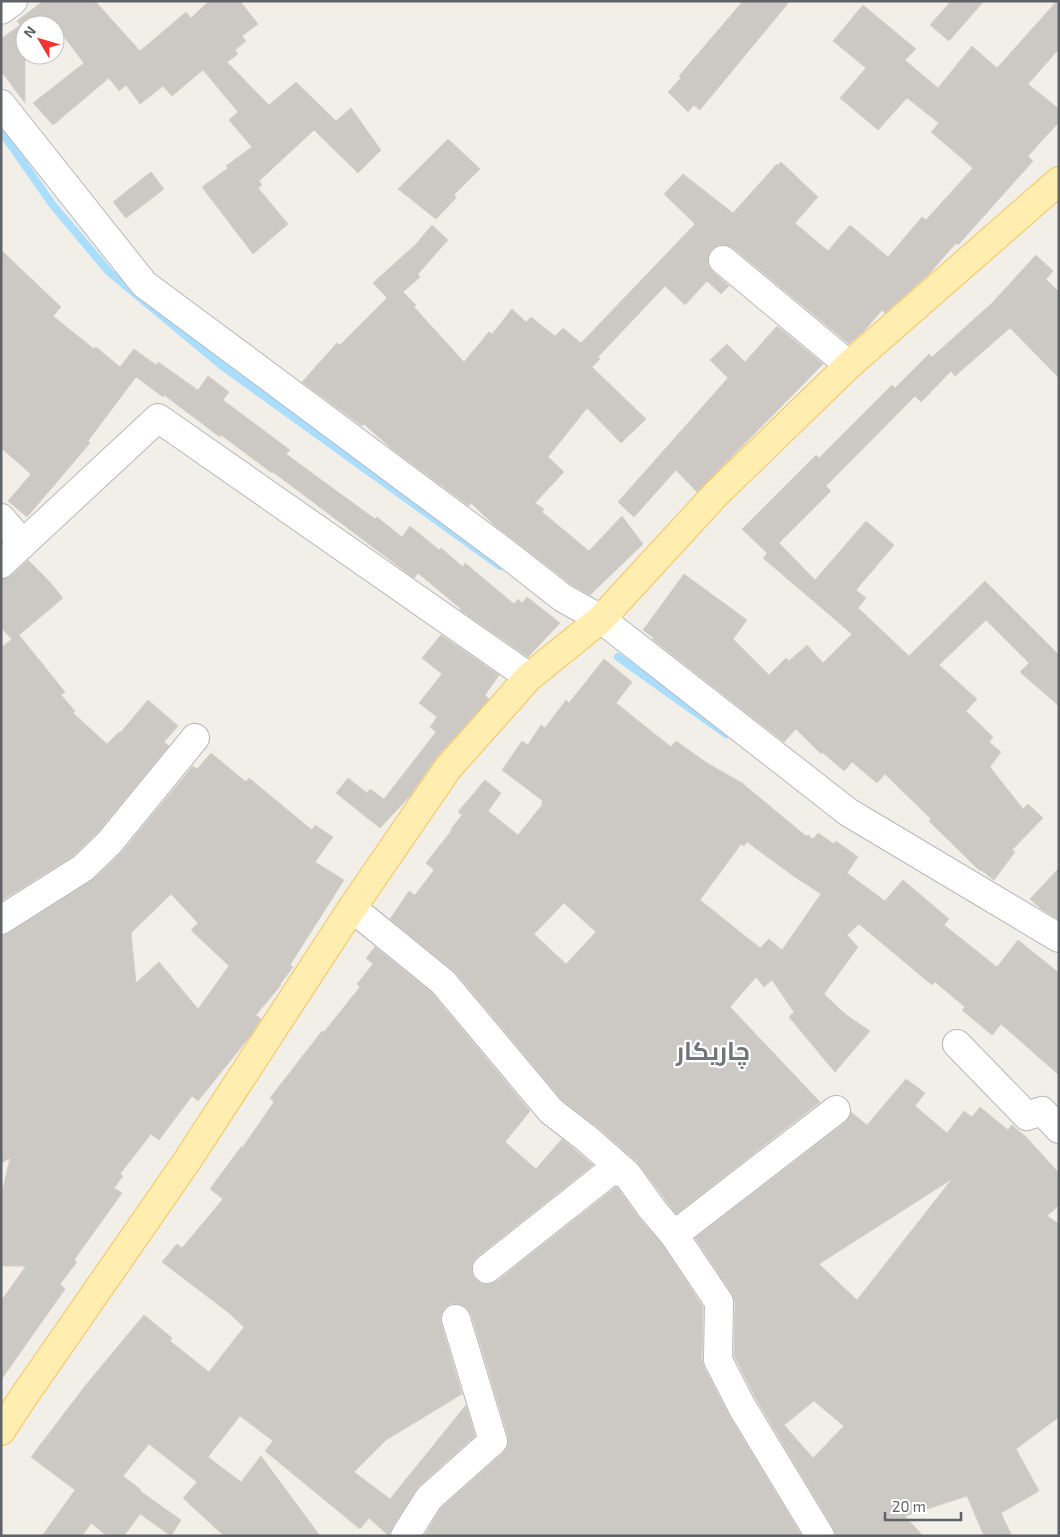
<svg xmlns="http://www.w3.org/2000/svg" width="1060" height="1537" viewBox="0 0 1060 1537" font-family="'Exo 2',Cairo,sans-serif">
<rect width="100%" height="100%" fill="#f1efe8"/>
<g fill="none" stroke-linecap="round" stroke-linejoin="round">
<!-- stream -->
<path stroke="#aadeff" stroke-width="8" d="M 1,131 L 52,204 L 109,272 L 221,365 L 500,566
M 618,657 L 726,734"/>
</g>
<!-- building -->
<path fill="#ccc9c5" stroke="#d6d0c6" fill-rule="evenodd" d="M 43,1 L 95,1 L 140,51 L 186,12 L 191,18 L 209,1 L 240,1 L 258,24 L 242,36 L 246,41 L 235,50 L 238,54 L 227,62 L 269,105 L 296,82 L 336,121 L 351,108 L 381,150 L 358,173 L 314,130 L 259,181 L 262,185 L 258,188 L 288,224 L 253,254 L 202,187 L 228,168 L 226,166 L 252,147 L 229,120 L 238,112 L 203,70 L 172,96 L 163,86 L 140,104 L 126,85 L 119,91 L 109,78 L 53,125 L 33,103 L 84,63 L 55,25 L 25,25 L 25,103 L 1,71 L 1,39 L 20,25 L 17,21 Z
M 743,1 L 790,1 L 700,110 L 694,105 L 688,112 L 668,92 L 681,78 L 679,76 Z
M 951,1 L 984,1 L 949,41 L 930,25 Z
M 1057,1 L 1059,1 L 1059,49 L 1028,84 L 1059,109 L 1059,122 L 1028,156 L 1033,161 L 958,245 L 956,243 L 929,274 L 885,313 L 882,310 L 864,331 L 849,344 L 733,248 L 725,245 L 718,245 L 711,250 L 708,258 L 708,265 L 713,272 L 729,286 L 721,294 L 707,281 L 685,305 L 665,286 L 598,357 L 600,359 L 592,367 L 646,419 L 621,443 L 587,408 L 548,457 L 564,472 L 535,503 L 544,509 L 542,512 L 589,551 L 622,516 L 643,544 L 590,595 L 572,585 L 493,524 L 471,503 L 469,506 L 392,449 L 364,424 L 362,426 L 302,382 L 337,343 L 340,345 L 387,298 L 373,283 L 416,244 L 432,225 L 448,240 L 418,274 L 420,277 L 403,292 L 416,305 L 414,307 L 464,362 L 489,332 L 492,334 L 512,309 L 526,322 L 531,317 L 555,336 L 563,328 L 581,343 L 695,224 L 664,194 L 683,174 L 733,213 L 777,164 L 778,165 L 781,162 L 818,197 L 795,223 L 828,251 L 850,225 L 888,257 L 922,217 L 926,220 L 973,168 L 931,132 L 939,123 L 907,98 L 878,130 L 840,98 L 866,68 L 833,41 L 863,5 L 916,49 L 905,60 L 938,88 L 972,46 L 997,68 Z
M 448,139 L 480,169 L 454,195 L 456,198 L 436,219 L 398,189 Z
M 151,172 L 164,189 L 126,218 L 113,202 Z
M 1,250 L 61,307 L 53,316 L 94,349 L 96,347 L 120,367 L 134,349 L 156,365 L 158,362 L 198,390 L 208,376 L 229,392 L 223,400 L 290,450 L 286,454 L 375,519 L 377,517 L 402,537 L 410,526 L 439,550 L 441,548 L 463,567 L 465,563 L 514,604 L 518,599 L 522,603 L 527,597 L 560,623 L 528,657 L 460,610 L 461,609 L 418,573 L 414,578 L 273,472 L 272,473 L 221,435 L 220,437 L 164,395 L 163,397 L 136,377 L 88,441 L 90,443 L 27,517 L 8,501 L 31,474 L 1,448 Z
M 1036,255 L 1053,271 L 1046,279 L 1059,292 L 1059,378 L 1010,328 L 955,376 L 951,371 L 921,402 L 915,396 L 826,486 L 831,491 L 779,543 L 815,580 L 866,521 L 894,545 L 856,590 L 866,598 L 858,608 L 909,656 L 985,581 L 1059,655 L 1059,706 L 1020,672 L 1029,663 L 986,620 L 939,665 L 977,699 L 966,711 L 993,737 L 989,742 L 1001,752 L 990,767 L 1023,809 L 1028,804 L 1043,818 L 1012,850 L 1015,852 L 994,880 L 981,870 L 980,871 L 929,821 L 931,819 L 885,774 L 877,783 L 852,762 L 844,771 L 822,752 L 821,754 L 796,729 L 784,742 L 652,639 L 654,638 L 643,630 L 684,574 L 747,620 L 733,639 L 769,675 L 786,658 L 789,661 L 807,645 L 823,663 L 852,634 L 763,558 L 767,553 L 742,529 L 816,455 L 819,458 L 892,385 L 895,388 L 929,354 L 932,357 L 992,303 Z
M 777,326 L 823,364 L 697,492 L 676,470 L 634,517 L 618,502 L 728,378 L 710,360 L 727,344 L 745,362 Z
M 28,560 L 49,581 L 63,598 L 19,635 L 65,692 L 61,695 L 75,711 L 73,713 L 107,744 L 119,732 L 120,733 L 148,700 L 178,726 L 164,742 L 169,746 L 98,832 L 73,856 L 1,901 L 1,648 L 12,639 L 1,628 L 1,579 L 11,576 Z
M 441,635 L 499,675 L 485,695 L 489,699 L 436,758 L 410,796 L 380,828 L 336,793 L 348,778 L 367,793 L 370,789 L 384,799 L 436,732 L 430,727 L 437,717 L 419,703 L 442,674 L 422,658 Z
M 604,659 L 632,682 L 616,703 L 671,747 L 676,741 L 707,763 L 742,783 L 806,836 L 808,835 L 813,839 L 818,833 L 834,844 L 836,841 L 858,857 L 847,873 L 885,901 L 903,880 L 949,919 L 944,925 L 997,967 L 1018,940 L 1059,973 L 1059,1075 L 1001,1024 L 992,1035 L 962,1010 L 965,1007 L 935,982 L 932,985 L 859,924 L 847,935 L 858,947 L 824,994 L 845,1014 L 870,1031 L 835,1072 L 789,1017 L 794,1012 L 772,980 L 764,987 L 756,977 L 730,1007 L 820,1102 L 676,1214 L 637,1162 L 596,1126 L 562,1100 L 455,972 L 390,919 L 409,891 L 415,895 L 434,870 L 426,863 L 452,830 L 451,829 L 462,815 L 458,812 L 485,780 L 501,793 L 488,811 L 518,835 L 543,804 L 541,803 L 543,801 L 502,770 L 522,741 L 528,745 L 541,725 L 545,728 L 566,700 L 569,703 ZM 747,842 L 792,875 L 821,894 L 782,950 L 769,939 L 760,948 L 700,900 L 741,844 L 744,846 ZM 564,903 L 596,932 L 566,964 L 534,934 Z
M 211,753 L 246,782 L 249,778 L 312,830 L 315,825 L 333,837 L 315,862 L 344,880 L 290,965 L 293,967 L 280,984 L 281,985 L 256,1015 L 261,1019 L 251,1035 L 198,1101 L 192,1096 L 159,1140 L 151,1134 L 120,1174 L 123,1176 L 114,1188 L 122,1193 L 74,1260 L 77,1262 L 60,1284 L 65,1289 L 1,1380 L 1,1301 L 26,1266 L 1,1266 L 1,1197 L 10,1158 L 1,1163 L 1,936 L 9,933 L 94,879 L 121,853 L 193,766 L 197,769 ZM 171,894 L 198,923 L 191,930 L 229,966 L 198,1009 L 159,962 L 136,983 L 131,933 Z
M 1059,868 L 1059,920 L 1041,909 L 1030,899 Z
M 375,947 L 432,993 L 530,1111 L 505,1142 L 536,1169 L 562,1139 L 593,1165 L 477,1257 L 472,1264 L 472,1272 L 474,1278 L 482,1284 L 490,1284 L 497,1281 L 616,1187 L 618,1188 L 639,1218 L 662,1244 L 703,1307 L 702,1360 L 704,1367 L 729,1415 L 802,1536 L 424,1536 L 441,1508 L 503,1453 L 508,1445 L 508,1436 L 471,1314 L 466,1307 L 459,1304 L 451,1304 L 444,1309 L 441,1315 L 441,1323 L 462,1394 L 386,1440 L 354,1472 L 390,1499 L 466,1405 L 475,1436 L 418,1487 L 392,1528 L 389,1536 L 369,1518 L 360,1529 L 265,1451 L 273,1441 L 240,1416 L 208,1457 L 241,1482 L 261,1456 L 320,1536 L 224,1536 L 183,1498 L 197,1482 L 149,1444 L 123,1476 L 141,1490 L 140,1491 L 181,1520 L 171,1536 L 140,1514 L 124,1536 L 107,1536 L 91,1523 L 82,1536 L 42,1536 L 75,1490 L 31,1457 L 85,1386 L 144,1315 L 172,1338 L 170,1341 L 209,1372 L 244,1327 L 229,1313 L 162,1262 L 177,1244 L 182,1248 L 223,1199 L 210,1189 L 241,1147 L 242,1148 L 274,1102 L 270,1098 L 322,1031 L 324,1032 L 360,987 L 357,984 L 373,964 L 366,958 Z
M 906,1079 L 925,1093 L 915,1106 L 947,1133 L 964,1111 L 972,1117 L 980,1107 L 1008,1130 L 1012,1125 L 1026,1137 L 1059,1173 L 1059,1205 L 1047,1216 L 1059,1224 L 1059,1417 L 1016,1449 L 1039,1491 L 1001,1513 L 1012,1536 L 984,1536 L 967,1496 L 905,1516 L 923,1536 L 836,1536 L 833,1528 L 756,1399 L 734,1356 L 735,1302 L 732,1294 L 695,1238 L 846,1122 L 851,1112 L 867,1125 ZM 952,1179 L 857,1300 L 819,1264 ZM 814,1401 L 844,1426 L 813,1458 L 784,1425 Z"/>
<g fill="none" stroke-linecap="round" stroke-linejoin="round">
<defs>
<path id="minor" d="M 1,10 L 13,1
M 1,104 L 144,284 L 503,551 L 563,598 L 601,619 L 848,812 L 1059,938
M 723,260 L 849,365
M 1,518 L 23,544
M 1,564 L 158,418 L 529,677
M 352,908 L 443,982 L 551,1111 L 586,1138 L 627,1174 L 652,1209 L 674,1235 L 719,1302 L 718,1360 L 742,1407 L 820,1536
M 1,920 L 83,868 L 109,843 L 195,738
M 957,1044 L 1027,1116 L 1042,1111 L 1059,1129
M 674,1235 L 836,1110
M 487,1269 L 612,1170 L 627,1174
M 405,1536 L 429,1498 L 493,1441 L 456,1319"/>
<path id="major" d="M 1,1431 L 22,1399 L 187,1161 L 352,908 L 448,768 L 529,677 L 601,619 L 716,494 L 849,365 L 1059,181"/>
</defs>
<!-- minor casing -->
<use href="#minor" stroke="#b5b8bc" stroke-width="30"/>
<!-- major casing -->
<use href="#major" stroke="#f6c35c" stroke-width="30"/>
<!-- minor -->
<use href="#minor" stroke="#fff" stroke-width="28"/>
<!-- major -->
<use href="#major" stroke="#ffeeaf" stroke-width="28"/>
</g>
<g text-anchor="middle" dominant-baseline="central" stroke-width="4.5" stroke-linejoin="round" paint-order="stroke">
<!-- town labels -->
<g font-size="25" font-weight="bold" fill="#70767a" stroke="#fff">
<text x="713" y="1050">چاریکار</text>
</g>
</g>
<!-- border -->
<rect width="1060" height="1537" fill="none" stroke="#5f6368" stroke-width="5"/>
<!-- north arrow -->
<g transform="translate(40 40) rotate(308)"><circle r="24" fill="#ffffff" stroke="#bfc1c3"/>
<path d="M0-4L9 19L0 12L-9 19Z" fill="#ef3530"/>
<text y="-8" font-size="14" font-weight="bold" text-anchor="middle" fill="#5f6368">N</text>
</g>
<!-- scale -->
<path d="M885 1512v8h76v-8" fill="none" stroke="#5f6368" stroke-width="2.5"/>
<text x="892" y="1512" font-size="15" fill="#5f6368" stroke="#ffffff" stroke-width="4" paint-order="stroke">20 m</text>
</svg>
